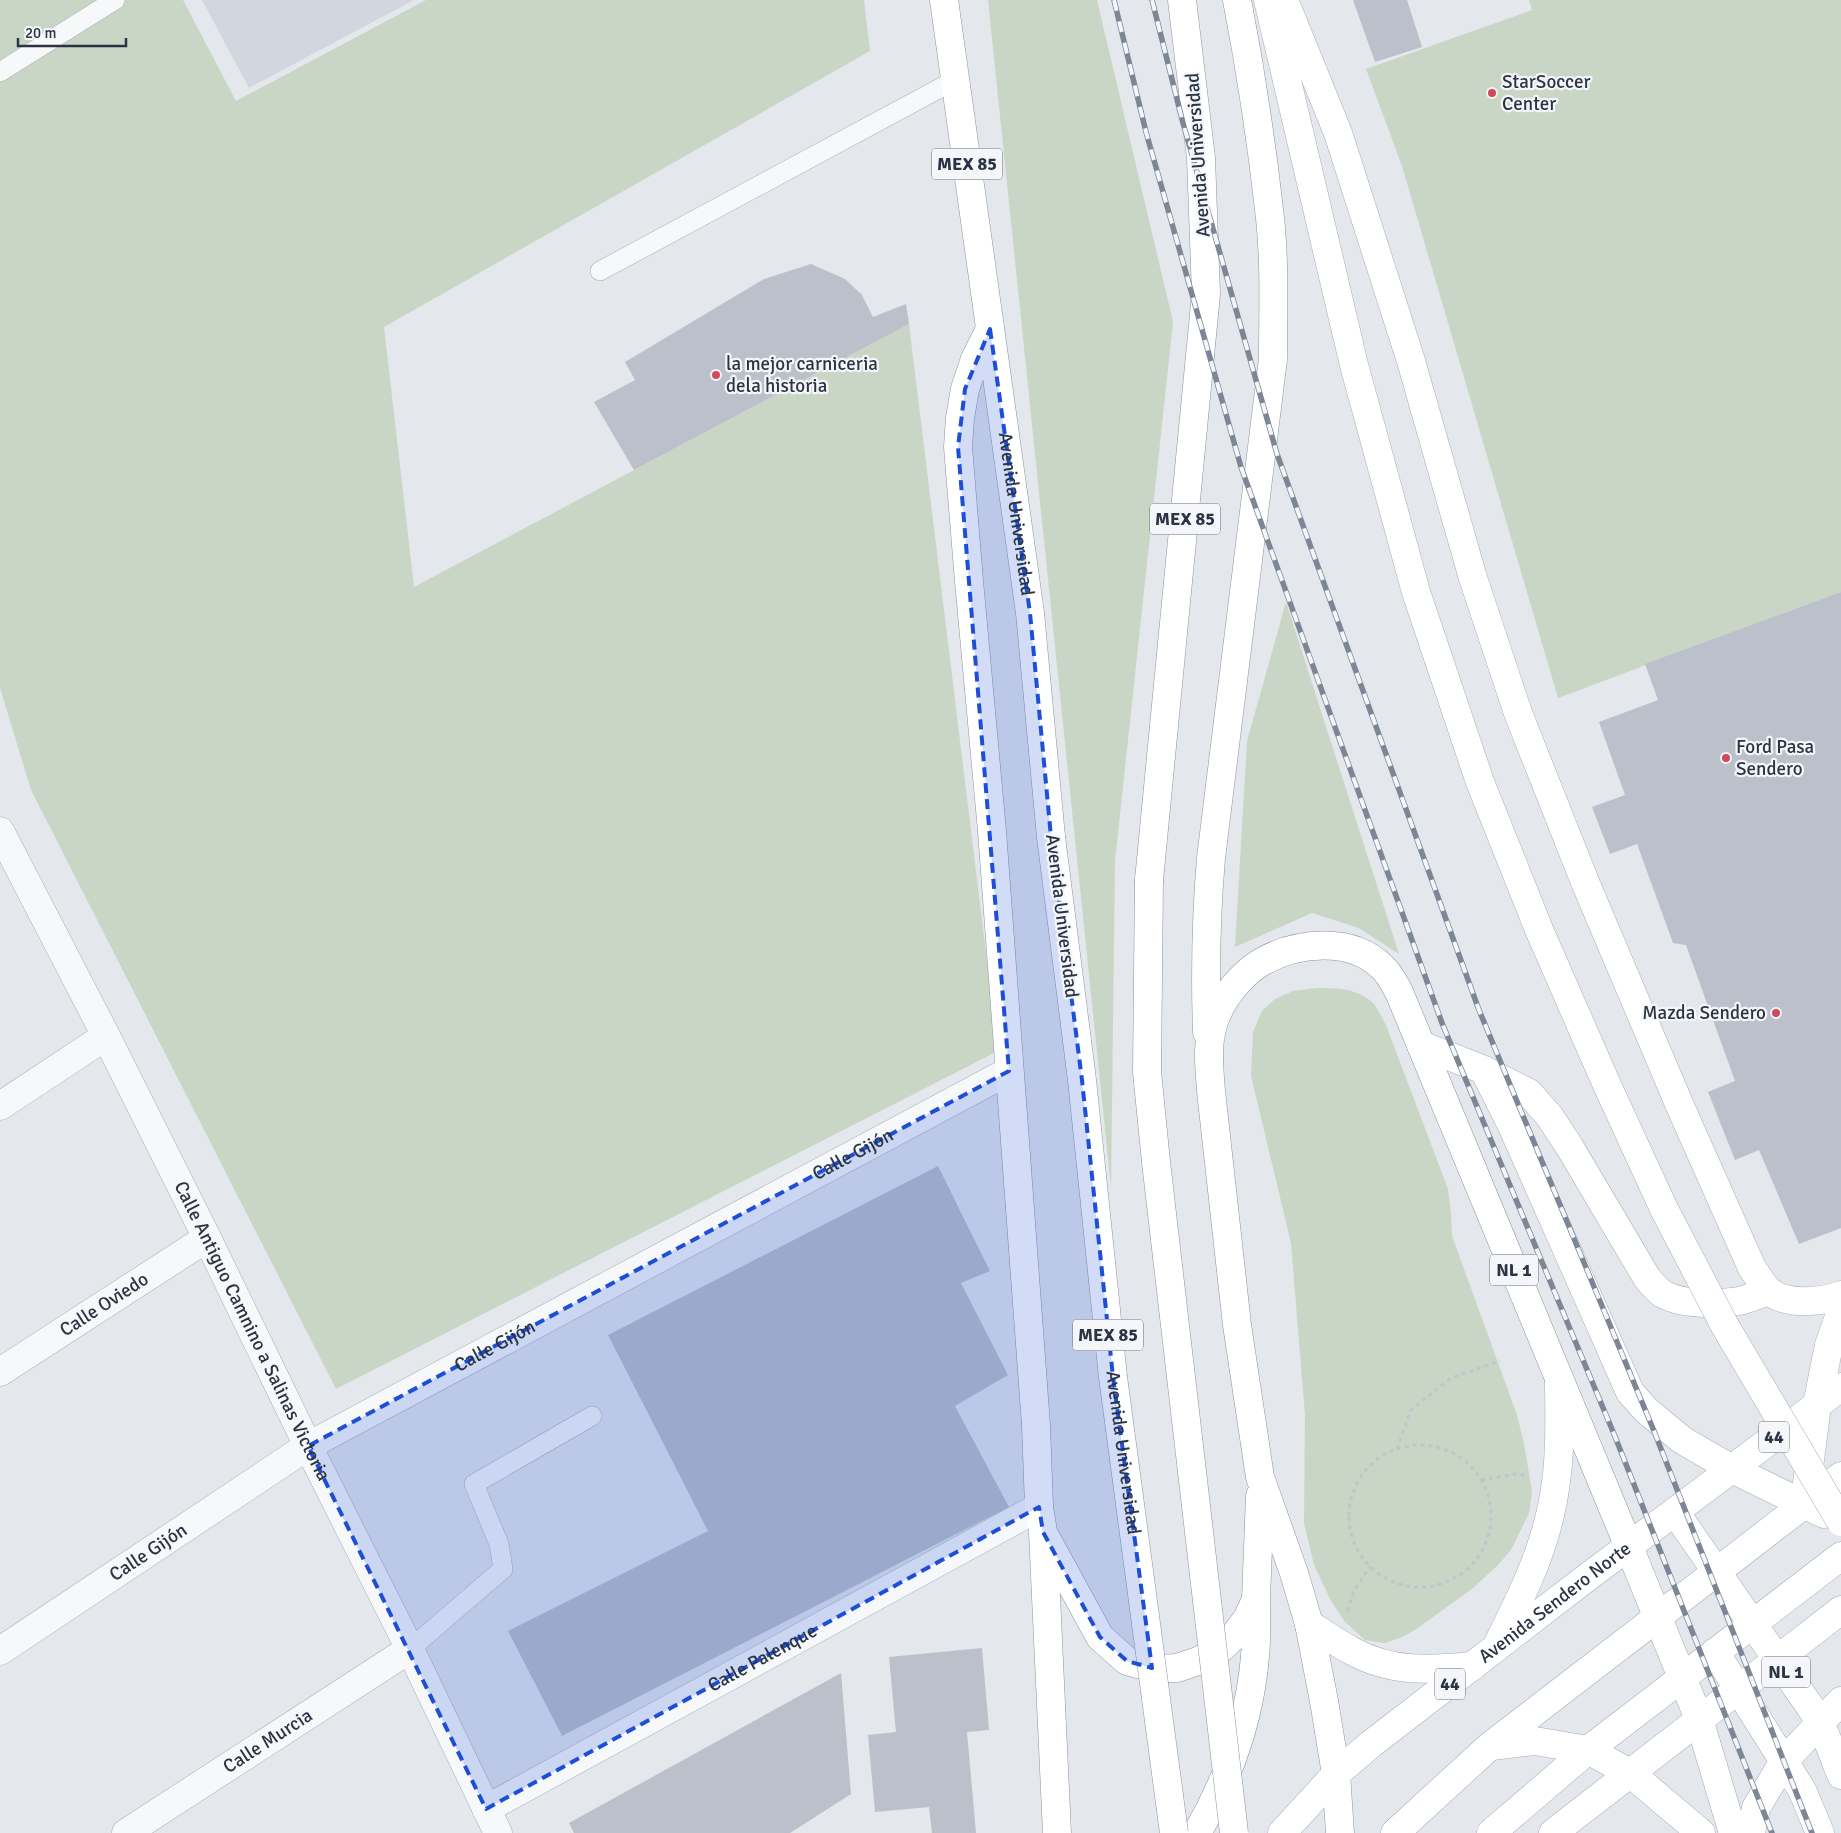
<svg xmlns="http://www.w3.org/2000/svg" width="1841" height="1833" viewBox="0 0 1841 1833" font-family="Signika,sans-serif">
<rect width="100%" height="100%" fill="#e4e7ec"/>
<!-- built -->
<path fill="#d2d6de" d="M 202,0 L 414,0 L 249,88 Z"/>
<!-- green -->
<path fill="#c9d6c5" d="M 0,0 L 183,0 L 236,101 L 426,0 L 864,0 L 870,51 L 384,327 L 414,587 L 909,324 L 998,1051 L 336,1389 L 31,790 L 0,688 Z
M 988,0 L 1097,0 L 1173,322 L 1115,861 L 1111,1187 Z
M 1529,0 L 1841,0 L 1841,592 L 1558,698 L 1402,166 L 1366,69 L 1532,10 Z
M 1286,602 L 1399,954 L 1359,928 L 1312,913 L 1235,947 L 1247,741 Z
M 1317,988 C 1336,988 1355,988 1371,1001 C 1377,1006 1382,1018 1386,1025 L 1448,1189 L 1451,1214 L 1452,1236 L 1517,1415 L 1524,1443 L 1532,1492 L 1529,1513 L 1511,1550 L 1498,1565 L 1473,1588 L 1415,1630 L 1400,1638 L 1384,1643 L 1365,1640 L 1345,1622 L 1330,1599 L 1314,1565 L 1304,1523 L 1305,1415 L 1291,1243 L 1251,1076 L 1253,1032 L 1262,1011 L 1275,999 L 1293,991 Z"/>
<!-- building -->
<path fill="#bbc0ca" d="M 1353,0 L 1407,0 L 1422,47 L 1375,62 Z
M 811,264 L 845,279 L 862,295 L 873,317 L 906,304 L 909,324 L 634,470 L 594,402 L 635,380 L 625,362 L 764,279 Z
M 1841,592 L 1841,1228 L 1799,1244 L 1759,1150 L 1735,1160 L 1708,1092 L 1735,1081 L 1686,945 L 1673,943 L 1637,844 L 1610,854 L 1592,807 L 1625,795 L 1599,722 L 1658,700 L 1645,664 Z
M 938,1166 L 990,1271 L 961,1283 L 1008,1375 L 955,1406 L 1009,1507 L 562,1736 L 508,1631 L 708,1531 L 608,1335 Z
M 982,1648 L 989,1730 L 967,1732 L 976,1833 L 932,1833 L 929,1807 L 875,1812 L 868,1735 L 896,1732 L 889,1657 Z
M 841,1673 L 851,1794 L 790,1833 L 574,1833 L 569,1823 Z"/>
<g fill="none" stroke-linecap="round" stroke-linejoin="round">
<defs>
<path id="lane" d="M 0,72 L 115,0
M 600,271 L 955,80
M 410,1649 L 503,1569 L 499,1544 L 474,1484 L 592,1416"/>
<g id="street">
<path id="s1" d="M 0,831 L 106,1036 L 207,1238 L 308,1446 L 410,1649 L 498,1833"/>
<path d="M 0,1106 L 106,1036"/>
<path id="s2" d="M 0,1372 L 207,1238"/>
<path id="s3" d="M 0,1651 L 308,1446 L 1009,1071"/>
<path id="s4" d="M 486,1809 L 1039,1507"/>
<path id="s5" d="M 126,1833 L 410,1649"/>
</g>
<path id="secondary" d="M 1268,0 L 1354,365 L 1416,592 L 1480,782 L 1540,932 L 1607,1085 L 1664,1209
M 1284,0 L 1338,133 L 1411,361 L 1473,578 L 1518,713 L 1585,882 L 1680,1106 L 1752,1268 C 1757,1275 1762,1284 1768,1290 C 1785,1306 1822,1302 1841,1295
M 1421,1045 L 1484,1070 L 1529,1093 L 1550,1117 L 1569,1146 L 1647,1278 C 1652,1284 1657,1290 1663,1294 C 1682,1305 1718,1304 1739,1301 C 1749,1299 1759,1294 1769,1291
M 1484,1070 L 1512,1126 L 1630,1392 L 1646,1410 L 1682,1440 L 1732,1469 L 1824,1514
M 1807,1483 L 1817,1405 L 1829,1345 L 1841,1311"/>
<g id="primary">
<path d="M 1675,1512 L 1820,1721 L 1841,1775"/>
<path d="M 1629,1547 L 1699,1719 L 1733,1833"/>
<path d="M 1309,1624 C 1323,1633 1337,1643 1352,1651 C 1392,1673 1430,1670 1473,1666"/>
<path d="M 1499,1641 C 1525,1590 1549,1540 1556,1482 C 1561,1448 1559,1413 1559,1379"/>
<path d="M 1715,1652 L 1802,1790 L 1820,1833"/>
<path d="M 1491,1746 L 1535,1741 L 1588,1750 L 1630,1773 L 1701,1833"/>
<path id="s6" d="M 1282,1833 L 1336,1774 L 1371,1744 L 1585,1579 L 1841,1387"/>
<path d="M 1395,1833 L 1490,1746 L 1841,1476"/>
<path d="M 1491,1833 L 1588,1750 L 1841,1556"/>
<path d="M 1553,1833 L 1841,1610"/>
<path d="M 1751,1833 L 1756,1808 L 1784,1761 L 1841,1701"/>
</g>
<g id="highway">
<path id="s7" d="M 944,0 L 1030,613 L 1051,837"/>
<path d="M 990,329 L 975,359 L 965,389 L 960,418 L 958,447 L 969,581 L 992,831 L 1036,1425 L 1039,1507 L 1043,1532 L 1057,1833"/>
<path d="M 1149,880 L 1206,294 L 1201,158 L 1182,0"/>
<path d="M 1207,1032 C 1205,973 1206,916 1211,858 L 1273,359 C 1273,312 1275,265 1270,218 C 1262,145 1251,72 1237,0"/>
<path d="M 1046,1538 L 1100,1637 L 1127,1661 L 1156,1669 L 1177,1668 L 1198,1661 L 1218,1651 L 1234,1636 L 1247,1619 L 1255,1602"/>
<path d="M 1197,1833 C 1228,1779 1250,1719 1255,1656 C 1257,1638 1256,1618 1256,1599 C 1257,1565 1259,1530 1260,1496"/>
<path d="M 1340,1833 L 1336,1774 L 1324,1701 L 1309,1624 L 1294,1573 L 1260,1477 L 1237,1325 L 1211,1091 C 1209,1065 1206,1040 1216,1016 C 1225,995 1241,975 1260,963 C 1295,942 1351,936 1382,967 C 1390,974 1394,983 1399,992 L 1629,1547"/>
</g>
</defs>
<!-- lane casing -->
<use href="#lane" stroke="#a9aeb7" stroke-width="20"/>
<!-- street casing -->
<use href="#street" stroke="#a9aeb7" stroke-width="29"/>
<!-- secondary casing -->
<use href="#secondary" stroke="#a9aeb7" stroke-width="29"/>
<!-- primary casing -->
<use href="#primary" stroke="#a3abb8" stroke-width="29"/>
<!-- highway casing -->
<use href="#highway" stroke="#8b94a3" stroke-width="29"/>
<!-- path -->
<path stroke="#c2c5cb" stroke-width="3" stroke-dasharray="4 4" stroke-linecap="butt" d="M1349 1516a71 71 0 1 1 142 0a71 71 0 1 1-142 0Z
M 1397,1449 L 1411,1410 L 1451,1378 L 1500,1361
M 1481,1480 L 1516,1474 L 1526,1476
M 1348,1611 L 1353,1592 L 1370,1567"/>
<!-- lane -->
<use href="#lane" stroke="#f7f8fa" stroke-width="19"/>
<!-- street -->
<use href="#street" stroke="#f7f8fa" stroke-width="28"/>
<!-- secondary -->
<use href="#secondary" stroke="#fff" stroke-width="28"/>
<!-- primary -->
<use href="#primary" stroke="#fff" stroke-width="28"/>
<!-- highway -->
<use href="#highway" stroke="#fff" stroke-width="28"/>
<defs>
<path id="rail" d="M 1114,0 L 1146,132 L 1241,467 L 1442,1023 L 1614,1434 L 1772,1833
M 1152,0 L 1183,123 L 1277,454 L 1479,1010 L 1654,1431 L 1812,1833"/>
</defs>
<!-- rail casing -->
<use href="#rail" stroke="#7d8696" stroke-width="5.5"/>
<!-- rail -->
<use href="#rail" stroke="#f4f6f9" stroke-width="4" stroke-dasharray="11" stroke-linecap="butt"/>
<defs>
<path id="secondary-bridge" d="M 1664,1209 L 1725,1326 L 1841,1522"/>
<g id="highway-bridge">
<path id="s8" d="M 1051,837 L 1082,1080 L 1113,1377 L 1174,1833"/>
<path d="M 1149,880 L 1147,1072 L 1156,1162 L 1234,1833"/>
</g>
</defs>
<!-- secondary-bridge casing -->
<use href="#secondary-bridge" stroke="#a9aeb7" stroke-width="29" stroke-linecap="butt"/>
<!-- highway-bridge casing -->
<use href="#highway-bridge" stroke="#8b94a3" stroke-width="29" stroke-linecap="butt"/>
<!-- secondary-bridge -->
<use href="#secondary-bridge" stroke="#fff" stroke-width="28"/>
<!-- highway-bridge -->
<use href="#highway-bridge" stroke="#fff" stroke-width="28"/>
</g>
<!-- marked area -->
<path fill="#1d4ed8" fill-opacity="0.2" stroke="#1d4ed8" stroke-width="4" stroke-dasharray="10 6" stroke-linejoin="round" d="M 990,329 L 1030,613 L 1051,837 L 1082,1080 L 1113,1377 L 1152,1668 L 1127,1661 L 1100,1637 L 1043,1532 L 1039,1507 L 486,1809 L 308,1446 L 1009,1071 L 958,447 L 965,389 Z"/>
<!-- markers -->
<g fill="#d1495b" stroke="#f4f6f9" stroke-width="2">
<circle cx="1492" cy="93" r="5"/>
<circle cx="716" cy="375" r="5"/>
<circle cx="1726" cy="758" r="5"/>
<circle cx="1776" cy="1013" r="5"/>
</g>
<g text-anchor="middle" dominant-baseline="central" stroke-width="4.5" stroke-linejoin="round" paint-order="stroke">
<!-- shield labels -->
<g fill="#f4f6f9" stroke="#676e7b" stroke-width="1">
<rect x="932" y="148.5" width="70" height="31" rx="4"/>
<rect x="1150" y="503.5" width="70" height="31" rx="4"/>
<rect x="1490" y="1254.5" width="48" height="31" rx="4"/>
<rect x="1073" y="1319.5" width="70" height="31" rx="4"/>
<rect x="1759" y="1421.5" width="30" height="31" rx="4"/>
<rect x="1762" y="1656.5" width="48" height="31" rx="4"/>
<rect x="1435" y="1668.5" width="30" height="31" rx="4"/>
</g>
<g font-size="18" font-weight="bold" fill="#2b3445">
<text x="967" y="164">MEX 85</text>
<text x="1185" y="519">MEX 85</text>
<text x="1514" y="1270">NL 1</text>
<text x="1108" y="1335">MEX 85</text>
<text x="1774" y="1437">44</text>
<text x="1786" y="1672">NL 1</text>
<text x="1450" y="1684">44</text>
</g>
<!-- poi labels -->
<g font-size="19" fill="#2b3445" stroke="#f4f6f9" text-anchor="start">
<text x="1502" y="82">StarSoccer<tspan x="1502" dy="22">Center</tspan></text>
<text x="726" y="364">la mejor carniceria<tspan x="726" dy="22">dela historia</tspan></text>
<text x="1736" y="747">Ford Pasa<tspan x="1736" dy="22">Sendero</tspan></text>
<text x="1766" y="1013" text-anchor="end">Mazda Sendero</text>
</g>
<!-- street labels -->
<g font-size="19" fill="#2b3445" stroke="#f4f6f9">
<text transform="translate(1198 155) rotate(-94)">Avenida Universidad</text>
<text stroke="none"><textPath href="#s7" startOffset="519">Avenida Universidad</textPath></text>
<text transform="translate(1062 916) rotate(83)">Avenida Universidad</text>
<text stroke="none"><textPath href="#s3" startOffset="988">Calle Gijón</textPath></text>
<text stroke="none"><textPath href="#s2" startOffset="124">Calle Oviedo</textPath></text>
<text stroke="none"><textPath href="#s1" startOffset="560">Calle Antiguo Camnino a Salinas Victoria</textPath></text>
<text stroke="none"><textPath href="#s3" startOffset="582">Calle Gijón</textPath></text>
<text stroke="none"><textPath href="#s8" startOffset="620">Avenida Universidad</textPath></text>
<text stroke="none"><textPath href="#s3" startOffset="178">Calle Gijón</textPath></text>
<text stroke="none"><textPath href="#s6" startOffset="358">Avenida Sendero Norte</textPath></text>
<text stroke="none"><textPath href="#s4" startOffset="315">Calle Palenque</textPath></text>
<text stroke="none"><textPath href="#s5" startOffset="169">Calle Murcia</textPath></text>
</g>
</g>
<!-- scale -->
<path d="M18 38v8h108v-8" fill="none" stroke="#2b3445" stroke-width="2.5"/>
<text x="25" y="38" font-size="15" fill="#2b3445" stroke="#f4f6f9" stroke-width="4" paint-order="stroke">20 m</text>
</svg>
